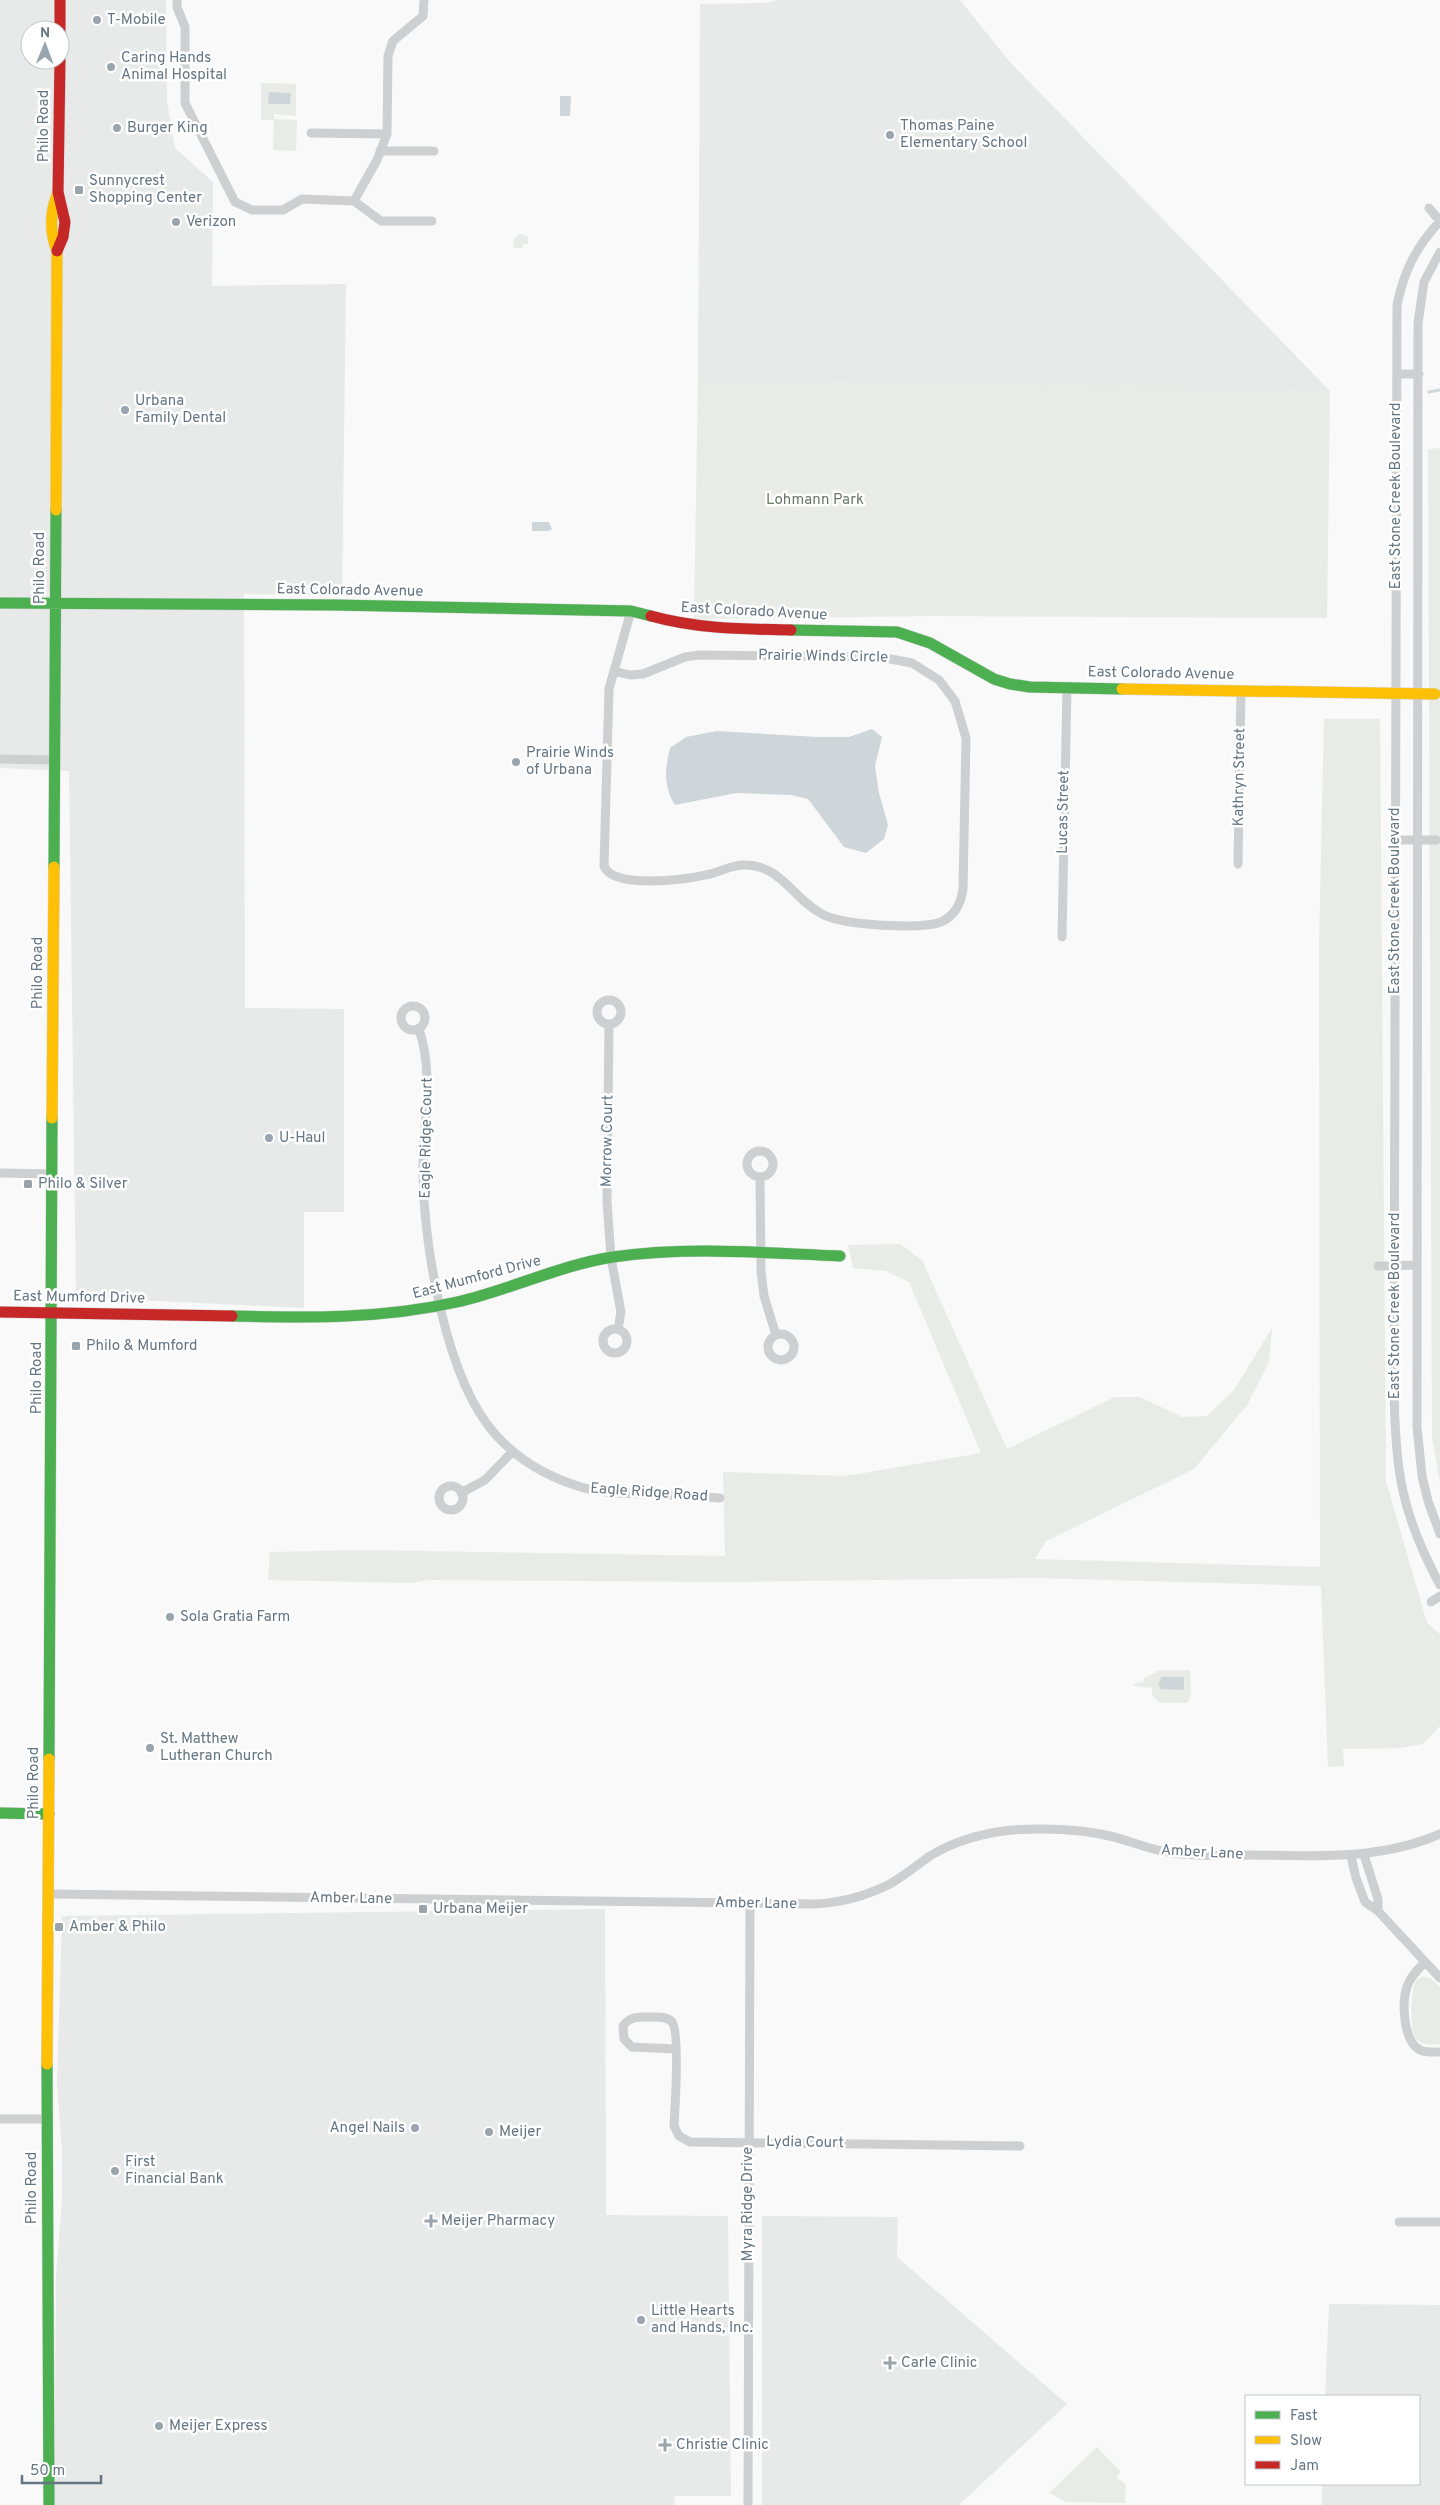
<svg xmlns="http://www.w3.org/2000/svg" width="1440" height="2505" viewBox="0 0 1440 2505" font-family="Overpass,sans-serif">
<rect width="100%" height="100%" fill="#f9f9f9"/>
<!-- built -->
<path fill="#e8e9e9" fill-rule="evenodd" d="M 0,0 L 166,0 L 167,101 L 175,148 L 213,182 L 212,286 L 346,284 L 342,596 L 244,594 L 245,1008 L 344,1009 L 344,1212 L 304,1212 L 304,1308 L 76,1297 L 69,771 L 0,768 ZM 30,30 L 60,30 L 60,60 L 30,60 Z
M 781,0 L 960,0 L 1009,61 L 1330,391 L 698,380 L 700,4 L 762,3 Z
M 605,1909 L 606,2215 L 728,2216 L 731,2496 L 675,2496 L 674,2505 L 54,2505 L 56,2276 L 62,2199 L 62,2152 L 57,2084 L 62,1916 Z
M 762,2216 L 898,2217 L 897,2257 L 1067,2404 L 959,2505 L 762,2505 Z
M 1329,2304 L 1440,2305 L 1440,2505 L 1322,2505 L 1322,2484 L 1419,2484 L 1419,2396 L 1325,2396 Z"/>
<!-- green -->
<path fill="#e8ebe6" d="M 261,83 L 296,84 L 296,116 L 274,114 L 274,119 L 297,120 L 296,151 L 273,150 L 274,120 L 261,120 Z
M 520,234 L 528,236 L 528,244 L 523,244 L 522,248 L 513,248 L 514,239 Z
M 698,380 L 1330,391 L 1327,618 L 933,616 L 694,619 Z
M 1440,448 L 1440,1483 L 1432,1437 L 1428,449 Z
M 1324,719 L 1380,719 L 1386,1481 L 1427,1623 L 1440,1634 L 1440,1726 L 1423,1744 L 1399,1748 L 1343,1749 L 1344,1766 L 1328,1767 L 1321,1586 L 1036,1578 L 730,1582 L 429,1580 L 412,1583 L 268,1580 L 270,1552 L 364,1550 L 725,1556 L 723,1472 L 846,1476 L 981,1453 L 909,1282 L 886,1271 L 853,1268 L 848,1245 L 900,1244 L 922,1260 L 1007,1449 L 1115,1397 L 1140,1397 L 1182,1417 L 1207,1416 L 1234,1390 L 1272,1328 L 1269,1362 L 1247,1405 L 1194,1469 L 1046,1541 L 1035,1559 L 1320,1567 L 1319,945 Z
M 1160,1670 L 1190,1670 L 1191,1693 L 1188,1703 L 1161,1703 L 1152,1696 L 1152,1688 L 1134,1686 L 1134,1684 L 1143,1682 L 1144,1678 Z
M 1424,1976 L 1431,1979 L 1440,1987 L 1440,2044 C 1431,2045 1421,2045 1415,2037 C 1410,2030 1411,1991 1415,1983 C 1417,1979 1420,1978 1424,1976 Z
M 1097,2447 L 1121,2472 L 1116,2477 L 1126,2485 L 1125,2503 L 1066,2502 L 1049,2493 Z"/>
<!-- water -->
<path fill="#ced6d9" d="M 269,92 L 291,93 L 290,104 L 268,104 Z
M 560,96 L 571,96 L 570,116 L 560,116 Z
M 532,522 L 549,522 L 552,529 L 549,531 L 532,531 Z
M 872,729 L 882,737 L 875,766 L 879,793 L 888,825 L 884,839 L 866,853 L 844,847 L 808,799 L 791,795 L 736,793 L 675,805 C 663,785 665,769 670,748 L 686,737 L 717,731 L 817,737 L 849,737 Z
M 1161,1677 L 1184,1677 L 1184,1690 L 1160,1689 L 1158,1681 L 1160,1681 Z"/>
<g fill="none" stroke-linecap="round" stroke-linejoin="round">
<!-- stream -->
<path stroke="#ced6d9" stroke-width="3" d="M 1429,392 L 1440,390"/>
<defs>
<path id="fast" d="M 0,603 L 335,605 L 631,611 L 651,616
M 791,630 L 897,632 L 930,643 L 994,679 L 1010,684 L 1030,687 L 1122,689
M 54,867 L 56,510
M 232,1316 C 308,1318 382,1319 457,1302 C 510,1290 560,1265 613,1257 C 688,1246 765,1253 840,1256
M 49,1759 L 52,1118
M 0,1813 L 49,1814
M 47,2064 L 49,2505"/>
<path id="slow" d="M 56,510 L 57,251 C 49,231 50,212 58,192
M 1122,689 L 1435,694
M 52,1118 L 54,867
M 47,2064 L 49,1759"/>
<path id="jam" d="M 60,0 L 60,43
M 57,251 L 63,237 L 65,222 L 58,192 L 60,60
M 651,616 C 698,629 743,629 791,630
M 0,1312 L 232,1316"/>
</defs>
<!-- fast casing -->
<use href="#fast" stroke="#d5d6d7" stroke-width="12"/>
<!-- slow casing -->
<use href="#slow" stroke="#d5d6d7" stroke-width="12"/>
<!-- jam casing -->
<use href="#jam" stroke="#d5d6d7" stroke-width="12"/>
<!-- street -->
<path stroke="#cecfd0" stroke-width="9" d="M 177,0 L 177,7 L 185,27 L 185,103 L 235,202 L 252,210 L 283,210 L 302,199 L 354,201 L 381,221 L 432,221
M 311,133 L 387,134
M 380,151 L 434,151
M 354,201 L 377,160 L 387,134 L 388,56 L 393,41 L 423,16 L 424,0
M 1429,208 L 1440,221
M 1440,221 C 1416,247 1404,271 1397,305 L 1394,1386 C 1395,1468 1400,1511 1440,1585
M 1440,252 L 1424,282 L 1418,323 L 1417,1427 L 1422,1476 L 1428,1501 L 1440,1534
M 1397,374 L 1419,374
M 699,655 L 880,657 L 912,663 L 939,680 L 955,701 L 966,738 L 963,889 C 961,903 955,916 941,922 C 919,930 845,925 824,915 C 794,901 781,863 742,865 C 729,866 717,873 705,875 C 685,880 613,889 604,866 L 609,689 L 614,671 L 630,675 L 643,674 L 685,657 Z
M 614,671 L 631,611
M 0,759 L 54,760
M 1396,840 L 1436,840
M 1238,864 L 1241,691
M 1062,937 L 1067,687
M597 1012a12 12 0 1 1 24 0a12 12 0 1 1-24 0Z
M401 1018a12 12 0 1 1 24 0a12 12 0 1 1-24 0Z
M 609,1024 L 607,1201 L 611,1258 L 621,1312 L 618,1329
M 419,1029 C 435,1077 422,1125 423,1175 C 424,1248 446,1379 495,1434 C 518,1460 548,1477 581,1487 C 600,1493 621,1493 641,1494 C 667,1495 694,1496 720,1498
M747 1164a13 13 0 1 1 26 0a13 13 0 1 1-26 0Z
M 0,1173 L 53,1174
M 760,1178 L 761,1271 L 764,1296 L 776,1335
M 1378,1266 L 1416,1265
M603 1341a12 12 0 1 1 24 0a12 12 0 1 1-24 0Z
M768 1347a13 13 0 1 1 26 0a13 13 0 1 1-26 0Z
M439 1498a12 12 0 1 1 24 0a12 12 0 1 1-24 0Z
M 461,1493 L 485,1480 L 512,1452
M 1431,1602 L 1440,1596
M 1364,1855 L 1378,1899 L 1378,1911
M 1351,1856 L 1356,1878 L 1365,1902 L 1378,1911 L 1440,1978
M 50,1894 L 814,1904 C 840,1903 866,1896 890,1884 C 904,1876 917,1865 930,1856 C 954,1841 984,1833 1012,1830 C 1043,1828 1080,1829 1110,1836 C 1131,1841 1150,1850 1172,1853 C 1199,1857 1227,1855 1254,1855 C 1318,1856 1380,1860 1440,1834
M 1425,1962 C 1418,1969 1412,1975 1408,1984 C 1401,2001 1403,2041 1420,2050 C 1426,2053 1434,2052 1440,2052
M 676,2049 L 632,2047 L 624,2039 L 623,2026 C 630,2016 639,2017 650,2017 C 658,2017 667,2016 672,2022 C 680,2032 675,2109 674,2126 L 679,2136 L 690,2142 L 1020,2146
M 0,2119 L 47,2119
M 1399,2222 L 1440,2222
M 748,2505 L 750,1904"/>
<!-- fast -->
<use href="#fast" stroke="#4caf50" stroke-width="11"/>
<!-- slow -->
<use href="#slow" stroke="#ffc107" stroke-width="11"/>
<!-- jam -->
<use href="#jam" stroke="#c62828" stroke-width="11"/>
</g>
<!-- markers -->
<g fill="#99a4ac" stroke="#fff" stroke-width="2">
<circle cx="97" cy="20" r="5"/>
<circle cx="111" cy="67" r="5"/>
<circle cx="117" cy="128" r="5"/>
<circle cx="890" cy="135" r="5"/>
<rect x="74" y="185" width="10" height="10" rx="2.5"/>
<circle cx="176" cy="222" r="5"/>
<circle cx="125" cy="410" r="5"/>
<circle cx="516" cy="762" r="5"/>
<circle cx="269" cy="1138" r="5"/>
<rect x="23" y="1179" width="10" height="10" rx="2.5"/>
<rect x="71" y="1341" width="10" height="10" rx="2.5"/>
<circle cx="170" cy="1617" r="5"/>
<circle cx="150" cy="1748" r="5"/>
<rect x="418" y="1904" width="10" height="10" rx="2.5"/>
<rect x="54" y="1922" width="10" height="10" rx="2.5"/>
<circle cx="415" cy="2128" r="5"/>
<circle cx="489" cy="2132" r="5"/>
<circle cx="115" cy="2171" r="5"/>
<path d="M428.5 2213.5h5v5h5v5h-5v5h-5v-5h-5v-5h5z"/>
<circle cx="641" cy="2320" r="5"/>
<path d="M887.5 2355.5h5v5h5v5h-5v5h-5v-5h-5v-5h5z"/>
<circle cx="159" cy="2426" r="5"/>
<path d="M662.5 2437.5h5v5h5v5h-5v5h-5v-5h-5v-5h5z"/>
</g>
<g text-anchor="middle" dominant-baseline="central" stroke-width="5" stroke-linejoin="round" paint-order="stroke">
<!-- poi labels -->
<g font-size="15" fill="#657683" stroke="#fff" text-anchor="start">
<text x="107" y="20">T-Mobile</text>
<text x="121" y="58">Caring Hands<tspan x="121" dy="17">Animal Hospital</tspan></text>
<text x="900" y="126">Thomas Paine<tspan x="900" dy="17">Elementary School</tspan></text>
<text x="127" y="128">Burger King</text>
<text x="89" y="181">Sunnycrest<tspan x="89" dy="17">Shopping Center</tspan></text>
<text x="186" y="222">Verizon</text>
<text x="135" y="401">Urbana<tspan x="135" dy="17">Family Dental</tspan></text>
<text x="526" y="753">Prairie Winds<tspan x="526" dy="17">of Urbana</tspan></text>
<text x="279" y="1138">U-Haul</text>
<text x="38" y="1184">Philo &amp; Silver</text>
<text x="86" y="1346">Philo &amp; Mumford</text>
<text x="180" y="1617">Sola Gratia Farm</text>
<text x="160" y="1739">St. Matthew<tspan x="160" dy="17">Lutheran Church</tspan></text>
<text x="433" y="1909">Urbana Meijer</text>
<text x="69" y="1927">Amber &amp; Philo</text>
<text x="405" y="2128" text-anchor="end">Angel Nails</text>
<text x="499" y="2132">Meijer</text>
<text x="125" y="2162">First<tspan x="125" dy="17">Financial Bank</tspan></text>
<text x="441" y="2221">Meijer Pharmacy</text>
<text x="651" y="2311">Little Hearts<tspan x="651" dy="17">and Hands, Inc.</tspan></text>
<text x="901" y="2363">Carle Clinic</text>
<text x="169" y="2426">Meijer Express</text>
<text x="676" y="2445">Christie Clinic</text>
</g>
<!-- street labels -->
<g font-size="15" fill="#657683" stroke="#fff">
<text transform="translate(44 126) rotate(-90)">Philo Road</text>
<text transform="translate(1396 496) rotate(-90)">East Stone Creek Boulevard</text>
<text transform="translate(40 568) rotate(-90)">Philo Road</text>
<text transform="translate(350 591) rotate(1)">East Colorado Avenue</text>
<text transform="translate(754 612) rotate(3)">East Colorado Avenue</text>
<text transform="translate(823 657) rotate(1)">Prairie Winds Circle</text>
<text transform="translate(1161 674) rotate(1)">East Colorado Avenue</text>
<text transform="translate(1240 777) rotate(-89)">Kathryn Street</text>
<text transform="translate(1064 812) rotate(-89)">Lucas Street</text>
<text transform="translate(1395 901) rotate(-90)">East Stone Creek Boulevard</text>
<text transform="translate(38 973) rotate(-90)">Philo Road</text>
<text transform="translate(427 1138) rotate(-89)">Eagle Ridge Court</text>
<text transform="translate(608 1141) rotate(-89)">Morrow Court</text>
<text transform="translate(477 1278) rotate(-15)">East Mumford Drive</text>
<text transform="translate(79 1298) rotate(1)">East Mumford Drive</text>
<text transform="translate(1395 1306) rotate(-90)">East Stone Creek Boulevard</text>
<text transform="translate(37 1378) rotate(-90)">Philo Road</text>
<text transform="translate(649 1493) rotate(4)">Eagle Ridge Road</text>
<text transform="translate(34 1783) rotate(-90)">Philo Road</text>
<text transform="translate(1202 1853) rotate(3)">Amber Lane</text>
<text transform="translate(351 1899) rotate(1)">Amber Lane</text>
<text transform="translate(756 1904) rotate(1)">Amber Lane</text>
<text transform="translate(805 2143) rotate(1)">Lydia Court</text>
<text transform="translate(32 2188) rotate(-90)">Philo Road</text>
<text transform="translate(748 2204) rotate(-90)">Myra Ridge Drive</text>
</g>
<!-- park labels -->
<g font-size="15" fill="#687a64" stroke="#fff">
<text x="815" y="500">Lohmann Park</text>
</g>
</g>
<!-- legend -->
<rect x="1245" y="2395" width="175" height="90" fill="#ffffff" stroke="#c1c8cd"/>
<rect x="1255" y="2411" width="25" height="8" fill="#4caf50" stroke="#c1c8cd"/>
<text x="1290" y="2420" font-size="15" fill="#657683">Fast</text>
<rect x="1255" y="2436" width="25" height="8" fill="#ffc107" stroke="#c1c8cd"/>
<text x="1290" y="2445" font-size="15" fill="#657683">Slow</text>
<rect x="1255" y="2461" width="25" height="8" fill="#c62828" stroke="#c1c8cd"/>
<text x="1290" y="2470" font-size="15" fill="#657683">Jam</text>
<!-- north arrow -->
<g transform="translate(45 45) rotate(1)"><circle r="24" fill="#ffffff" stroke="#c1c8cd"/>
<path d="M0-4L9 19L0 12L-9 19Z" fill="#99a4ac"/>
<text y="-8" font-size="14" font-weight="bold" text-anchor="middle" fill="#657683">N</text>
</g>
<!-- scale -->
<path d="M22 2475v8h79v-8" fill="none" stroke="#657683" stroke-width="2.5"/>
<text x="30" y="2475" font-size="15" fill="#657683" stroke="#ffffff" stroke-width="4" paint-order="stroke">50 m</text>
</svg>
